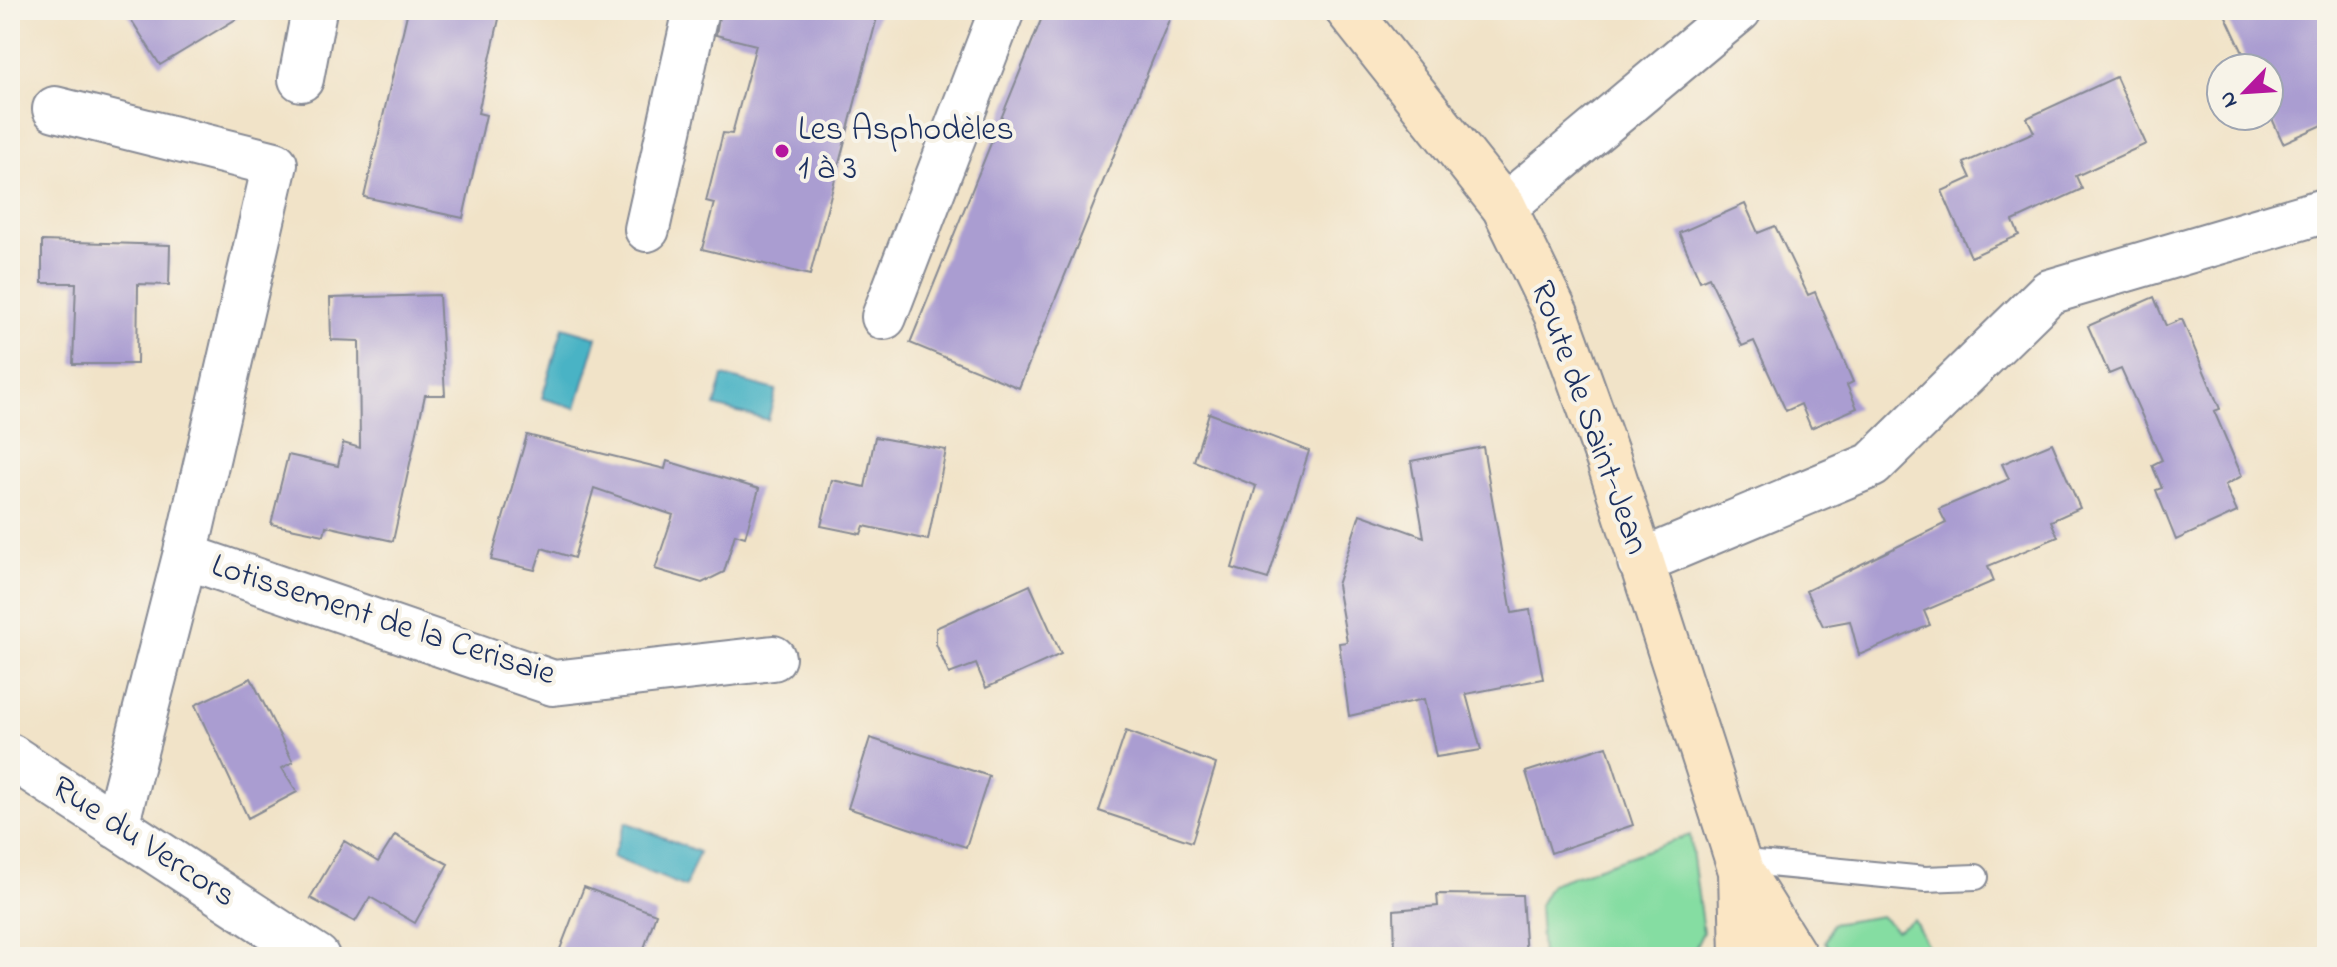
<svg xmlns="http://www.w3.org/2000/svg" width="2337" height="967" viewBox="0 0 2337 967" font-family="'Indie Flower',sans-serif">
<rect width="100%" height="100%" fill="#f7f3e8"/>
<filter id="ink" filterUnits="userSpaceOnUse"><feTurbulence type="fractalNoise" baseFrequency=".0125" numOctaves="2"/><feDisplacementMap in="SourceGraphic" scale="16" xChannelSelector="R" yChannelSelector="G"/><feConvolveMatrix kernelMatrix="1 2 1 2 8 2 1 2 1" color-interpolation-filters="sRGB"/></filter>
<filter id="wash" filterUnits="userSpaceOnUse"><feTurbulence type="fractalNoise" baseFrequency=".006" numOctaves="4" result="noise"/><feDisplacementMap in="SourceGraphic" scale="32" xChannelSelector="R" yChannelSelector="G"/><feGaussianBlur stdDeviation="1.8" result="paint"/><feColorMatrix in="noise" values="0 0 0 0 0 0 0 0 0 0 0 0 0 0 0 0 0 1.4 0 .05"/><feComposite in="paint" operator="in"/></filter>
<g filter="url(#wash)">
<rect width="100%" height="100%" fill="#f1e3c8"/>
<!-- green -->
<path fill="#85dda2" stroke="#508680" stroke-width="2" d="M 1690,835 L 1703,932 L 1691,957 L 1542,957 L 1539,905 L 1551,884 Z
M 1881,916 L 1896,930 L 1914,920 L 1934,957 L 1835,957 L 1825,942 L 1832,924 Z"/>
<!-- water -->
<path fill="#48b3c5" stroke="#327192" stroke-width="2" d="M 563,327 L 597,337 L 576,408 L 542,398 Z
M 723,376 L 776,390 L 768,420 L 715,406 Z
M 626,822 L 699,852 L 685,887 L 612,857 Z"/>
<g id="blocks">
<!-- building -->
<path fill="#aa9dd1" d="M 125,10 L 251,10 L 160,65 Z
M 408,10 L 501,10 L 478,113 L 486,115 L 463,218 L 364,197 Z
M 720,10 L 879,10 L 810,275 L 702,249 L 714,203 L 706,201 L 723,133 L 732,134 L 756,45 L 716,35 Z
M 1045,10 L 1173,10 L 1019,388 L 910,343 Z
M 2223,10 L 2320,10 L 2327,26 L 2327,123 L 2283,143 L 2269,112 L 2269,68 L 2250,68 Z
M 2116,77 L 2146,144 L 2076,176 L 2082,189 L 2013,221 L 2019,235 L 1971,257 L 1942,191 L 1971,178 L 1964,163 L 2034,132 L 2027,118 Z
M 1745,204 L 1758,233 L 1775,226 L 1808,295 L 1815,292 L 1853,382 L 1847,385 L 1857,408 L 1811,428 L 1801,404 L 1786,411 L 1754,341 L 1742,346 L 1709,277 L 1700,281 L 1679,233 Z
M 42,241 L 170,245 L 169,285 L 138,284 L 137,364 L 73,364 L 76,283 L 42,283 Z
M 439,295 L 445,395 L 425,395 L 393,541 L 326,526 L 324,535 L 271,524 L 288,455 L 338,466 L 343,443 L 360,448 L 359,341 L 331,340 L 330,298 Z
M 2154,297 L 2166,326 L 2182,319 L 2220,409 L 2214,411 L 2242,476 L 2225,485 L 2237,512 L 2176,540 L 2156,490 L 2162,488 L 2152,465 L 2162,460 L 2121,369 L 2109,374 L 2088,326 Z
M 1209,413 L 1309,451 L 1268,579 L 1232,568 L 1256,486 L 1194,461 Z
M 527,435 L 665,469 L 667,461 L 759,489 L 745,537 L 735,534 L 724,572 L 702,583 L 655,569 L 673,515 L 594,488 L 574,558 L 542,548 L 535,570 L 491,560 Z
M 875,437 L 946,450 L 928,540 L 864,526 L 861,534 L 821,526 L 832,480 L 865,487 Z
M 2052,443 L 2080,508 L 2051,521 L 2058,537 L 1988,566 L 1994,581 L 1924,611 L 1930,625 L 1859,655 L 1850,621 L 1823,626 L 1806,591 L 1946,523 L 1939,509 L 2009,479 L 2002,464 Z
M 1483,447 L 1512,613 L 1530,610 L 1543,679 L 1466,694 L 1481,750 L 1436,757 L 1424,699 L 1349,716 L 1339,643 L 1347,642 L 1337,585 L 1360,514 L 1424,537 L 1411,461 Z
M 1030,585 L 1061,654 L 986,688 L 976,664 L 949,674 L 936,644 L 936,628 Z
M 251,678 L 293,762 L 282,768 L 297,792 L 248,818 L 195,705 Z
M 1126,731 L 1216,764 L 1192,842 L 1099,811 Z
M 870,738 L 989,776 L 966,847 L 848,808 Z
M 1607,746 L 1633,825 L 1551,853 L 1526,772 Z
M 395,835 L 448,864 L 415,923 L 370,897 L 355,922 L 310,898 L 344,841 L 378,862 Z
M 584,887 L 656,914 L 641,957 L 557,957 Z
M 1437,894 L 1522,895 L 1526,957 L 1395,957 L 1394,910 L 1438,906 Z"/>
</g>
</g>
<g filter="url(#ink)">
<use href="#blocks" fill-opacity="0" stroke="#868993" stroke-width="2"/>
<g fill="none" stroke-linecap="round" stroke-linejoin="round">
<defs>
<path id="service" d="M 1737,861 L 1925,879 L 1976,877"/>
<path id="minor" d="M 301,79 L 314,10
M 55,109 L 275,164 L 185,556 L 116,826
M 1504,207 L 1739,10
M 647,229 L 696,10
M 884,317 L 1002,10
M 185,556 L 553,683 L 773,658
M 1640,562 L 1872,465 L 2049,292 L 2327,210
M 10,756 L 317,957"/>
<path id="secondary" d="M 1348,10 L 1504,207 L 1556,314 L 1609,461 L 1741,871 L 1795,957
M 1741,871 L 1743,957"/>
</defs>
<!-- service casing -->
<use href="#service" stroke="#868993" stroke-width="28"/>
<!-- minor casing -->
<use href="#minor" stroke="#868993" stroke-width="48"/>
<!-- secondary casing -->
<use href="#secondary" stroke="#868993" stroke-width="48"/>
<!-- service -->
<use href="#service" stroke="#fff" stroke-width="24"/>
<!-- minor -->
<use href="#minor" stroke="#fff" stroke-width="44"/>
<!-- secondary -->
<use href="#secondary" stroke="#fbe6c4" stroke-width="44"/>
</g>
</g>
<!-- markers -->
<circle fill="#b5179e" stroke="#f7f3e8" stroke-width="3" cx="782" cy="151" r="8"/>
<g text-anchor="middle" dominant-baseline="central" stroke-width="8" stroke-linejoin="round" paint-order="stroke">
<!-- poi labels -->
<g font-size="34" fill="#1b2f5e" stroke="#f7f3e8" text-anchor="start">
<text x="798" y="131">Les Asphodèles<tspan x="798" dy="39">1 à 3</tspan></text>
</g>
<!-- street labels -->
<g font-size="34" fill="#1b2f5e" stroke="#f7f3e8">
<text transform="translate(1588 418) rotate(70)">Route de Saint-Jean</text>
<text transform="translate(383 621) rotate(18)">Lotissement de la Cerisaie</text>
<text transform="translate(143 843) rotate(33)">Rue du Vercors</text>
</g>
</g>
<!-- margin -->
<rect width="2337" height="967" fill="none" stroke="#f7f3e8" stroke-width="40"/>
<!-- north arrow -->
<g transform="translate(2245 92) rotate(245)"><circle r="38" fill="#f7f3e8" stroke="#9fa5b1" stroke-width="2"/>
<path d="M0-6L14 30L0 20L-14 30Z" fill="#b5179e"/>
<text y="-12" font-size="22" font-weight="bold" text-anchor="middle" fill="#1b2f5e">N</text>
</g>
</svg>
